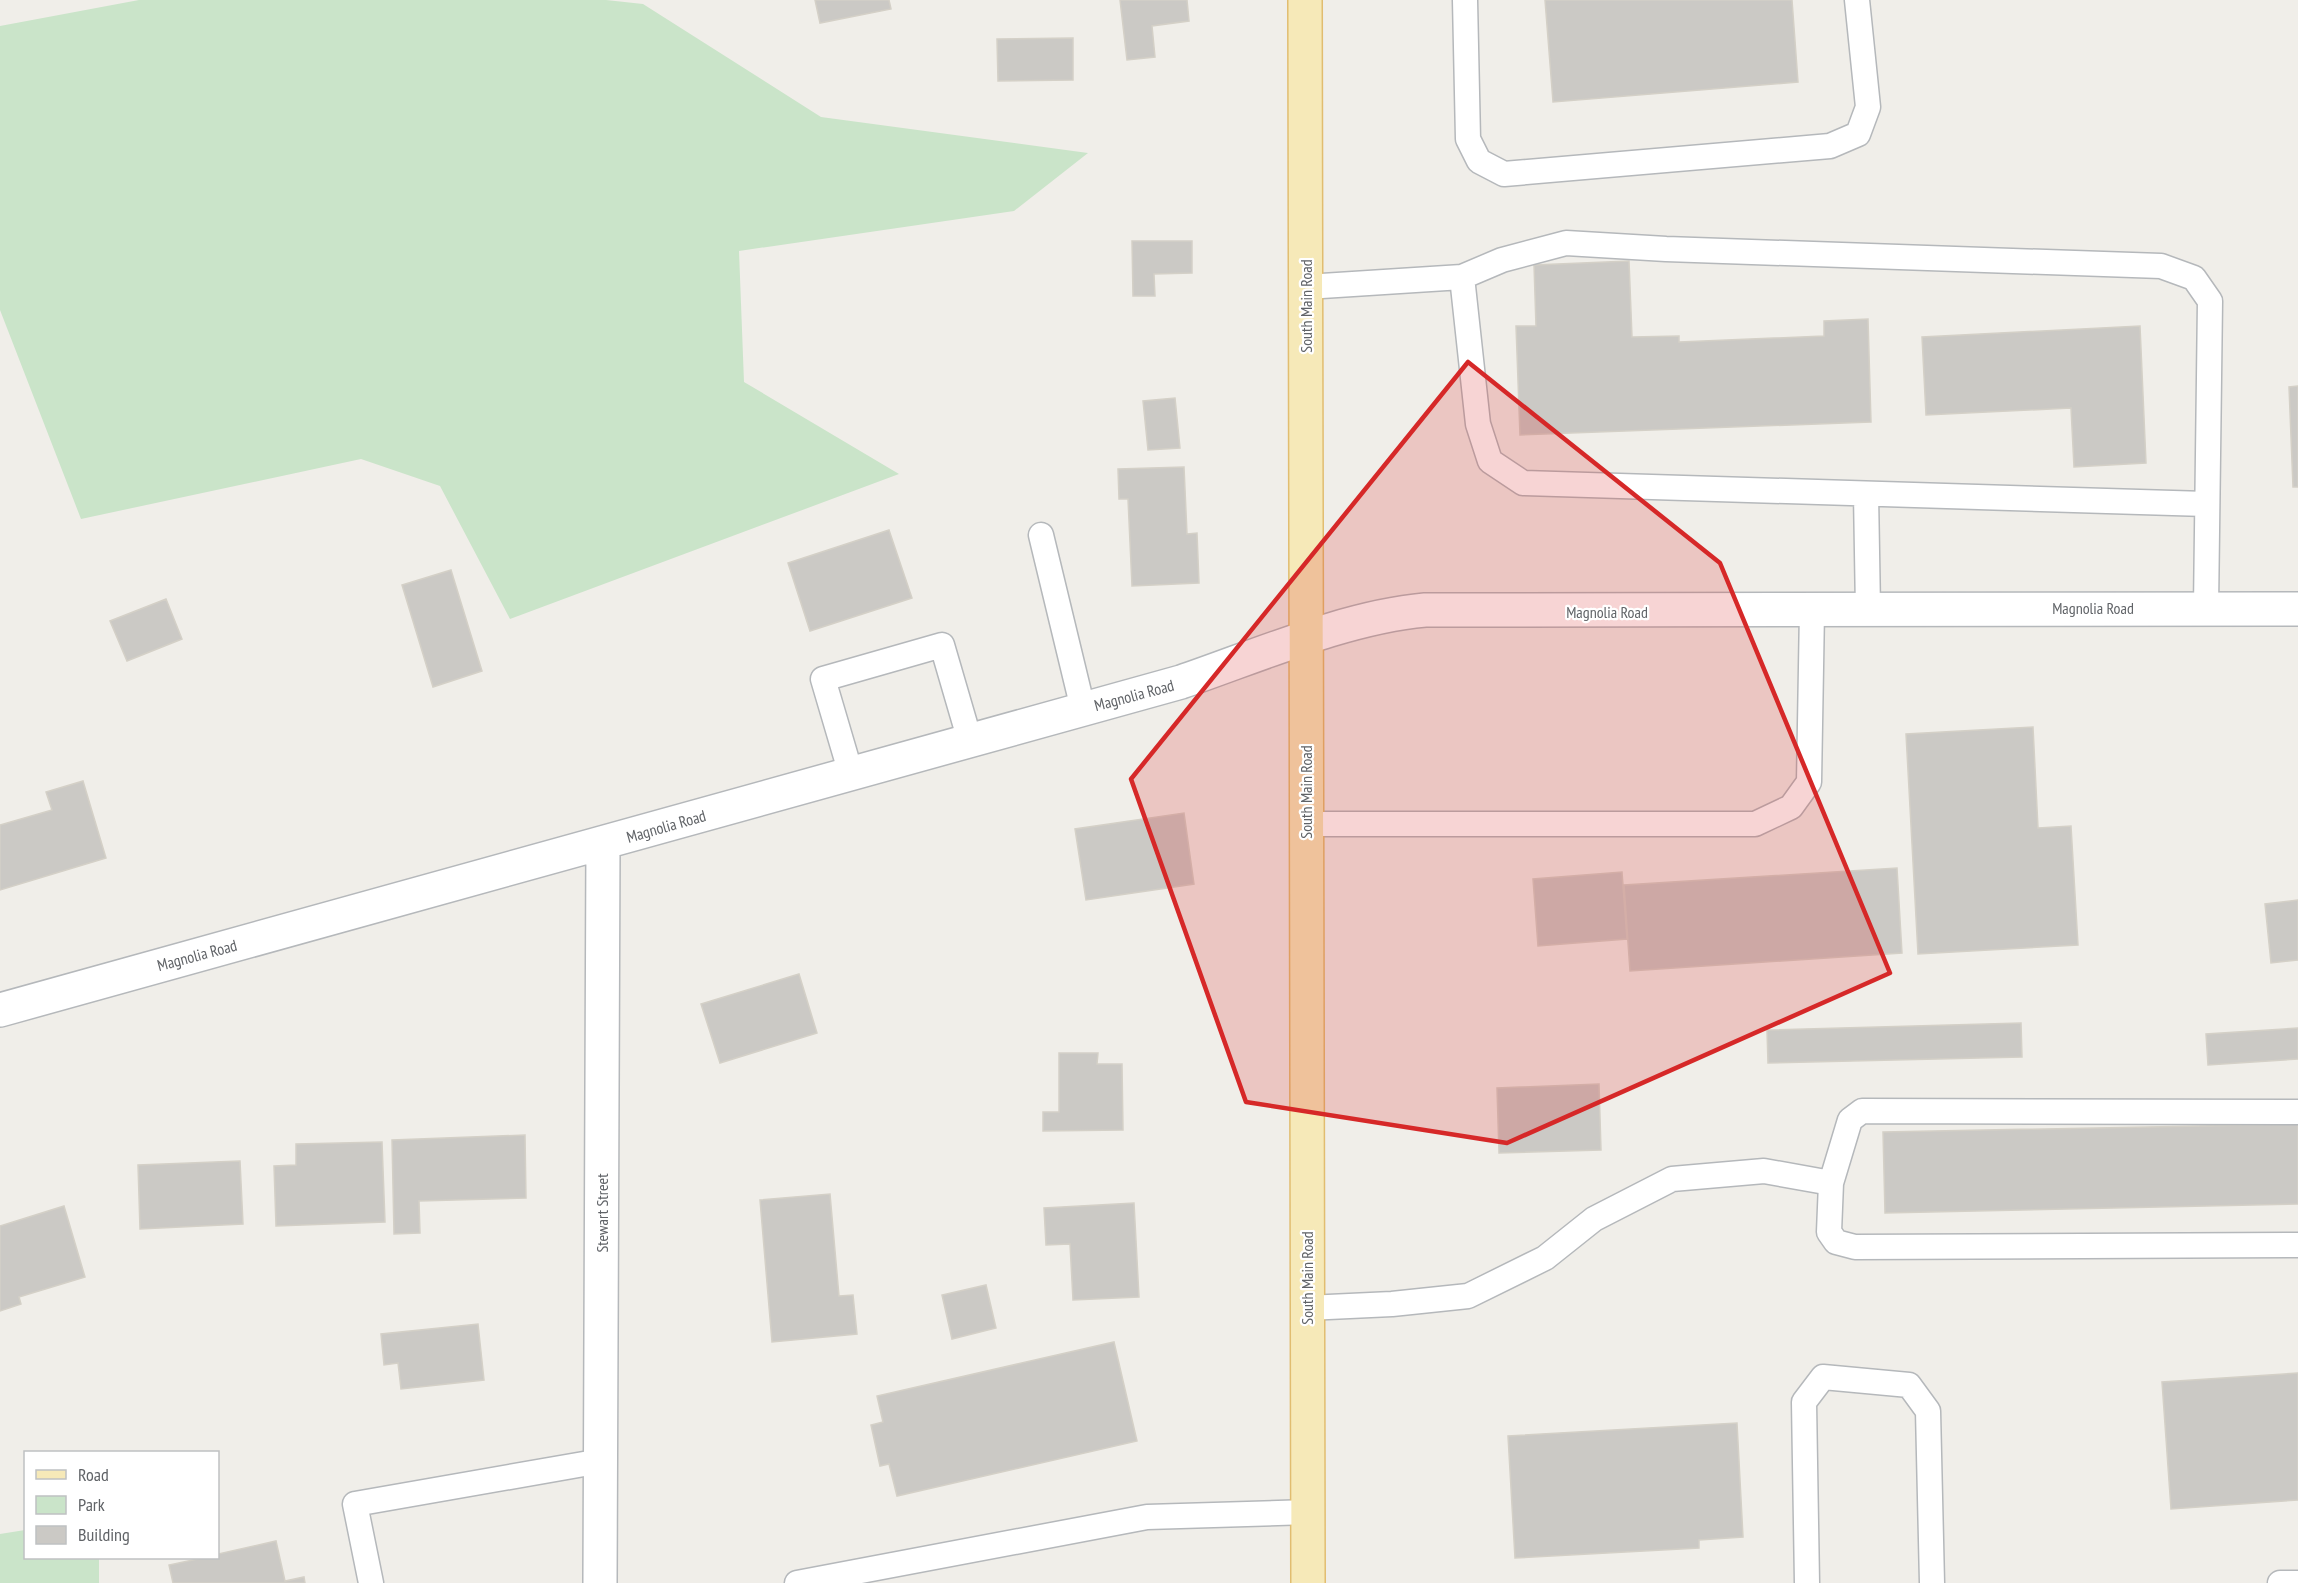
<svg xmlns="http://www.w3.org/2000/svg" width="2298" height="1583" viewBox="0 0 2298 1583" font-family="'PT Sans Narrow',sans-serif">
<rect width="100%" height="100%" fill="#f0eee9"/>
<!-- green -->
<path fill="#cae4c9" d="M 139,0 L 606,0 L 643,4 L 821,117 L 1088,153 L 1014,211 L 739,251 L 744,382 L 899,474 L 510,619 L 440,486 L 361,459 L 81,519 L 0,310 L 0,26 Z
M 25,1530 L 26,1558 L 99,1558 L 99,1583 L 0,1583 L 0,1534 Z"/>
<!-- building -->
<path fill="#cbc9c5" stroke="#d4d0c7" stroke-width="1.5" d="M 815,0 L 889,0 L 891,9 L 820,23 Z
M 1120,0 L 1187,0 L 1189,21 L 1152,26 L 1155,57 L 1127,60 Z
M 1545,0 L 1792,0 L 1798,82 L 1553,102 Z
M 1073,38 L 1073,80 L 998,81 L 997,39 Z
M 1132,241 L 1192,241 L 1192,273 L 1154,274 L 1155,296 L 1133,296 Z
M 1629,261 L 1632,337 L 1679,336 L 1679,342 L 1824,336 L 1824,321 L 1868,319 L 1871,422 L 1520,435 L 1516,326 L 1536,326 L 1534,265 Z
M 2140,326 L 2146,463 L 2074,467 L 2071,408 L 1926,415 L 1922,337 Z
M 2298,386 L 2298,487 L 2293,487 L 2289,387 Z
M 1175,398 L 1180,448 L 1148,450 L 1143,401 Z
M 1184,467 L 1187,534 L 1197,533 L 1199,583 L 1132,586 L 1128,499 L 1119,499 L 1118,469 Z
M 889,530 L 912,598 L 810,631 L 788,563 Z
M 451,570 L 482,671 L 433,687 L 402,585 Z
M 166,599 L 182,639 L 127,661 L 110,621 Z
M 2033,727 L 2038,828 L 2071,826 L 2078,945 L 1918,954 L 1906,734 Z
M 83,781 L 106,858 L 0,890 L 0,825 L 52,810 L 46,792 Z
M 1184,813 L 1194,884 L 1086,900 L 1075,829 Z
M 1897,868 L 1902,953 L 1630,971 L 1624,885 Z
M 1622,872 L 1627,939 L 1538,946 L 1533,879 Z
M 2298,900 L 2298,960 L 2271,963 L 2265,904 Z
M 799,974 L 817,1033 L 720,1063 L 701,1004 Z
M 2021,1023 L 2022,1057 L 1768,1063 L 1767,1030 Z
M 2298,1028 L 2298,1059 L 2208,1065 L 2206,1034 Z
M 1059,1053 L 1098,1053 L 1097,1064 L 1122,1064 L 1123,1130 L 1043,1131 L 1043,1112 L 1059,1112 Z
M 1599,1084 L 1601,1150 L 1499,1153 L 1497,1088 Z
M 2298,1124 L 2298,1204 L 1885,1213 L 1883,1132 Z
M 525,1135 L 526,1198 L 419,1201 L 420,1233 L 394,1234 L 392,1140 Z
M 382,1142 L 385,1222 L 276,1226 L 274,1166 L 296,1165 L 296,1144 Z
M 240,1161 L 243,1224 L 140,1229 L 138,1165 Z
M 830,1194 L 839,1296 L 853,1295 L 857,1334 L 772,1342 L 760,1200 Z
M 1134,1203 L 1139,1297 L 1073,1300 L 1070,1244 L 1046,1245 L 1044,1208 Z
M 64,1206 L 85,1277 L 19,1297 L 21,1304 L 0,1311 L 0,1226 Z
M 986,1285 L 996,1328 L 952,1339 L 942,1295 Z
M 478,1324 L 484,1380 L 401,1389 L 398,1363 L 384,1365 L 381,1334 Z
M 1114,1342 L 1137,1441 L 897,1496 L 889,1464 L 880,1466 L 871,1425 L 883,1422 L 877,1396 Z
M 2298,1373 L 2298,1500 L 2171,1509 L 2162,1382 Z
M 1737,1423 L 1743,1537 L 1699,1540 L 1699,1548 L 1515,1558 L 1508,1436 Z
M 276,1541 L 285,1581 L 304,1577 L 305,1583 L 173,1583 L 169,1565 L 202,1558 L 218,1558 L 218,1554 Z"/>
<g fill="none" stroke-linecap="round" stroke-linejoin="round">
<defs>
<path id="service" d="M 1465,0 L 1468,139 L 1479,161 L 1504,174 L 1830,146 L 1858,134 L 1868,107 L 1857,0
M 1462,277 L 1502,260 L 1566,243 L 1666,249 L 2161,266 L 2194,278 L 2210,301 L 2206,608
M 1306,287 L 1462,277 L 1478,424 L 1490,461 L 1523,483 L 2206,504
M 1866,494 L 1868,610
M 1041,535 L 1083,709
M 851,774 L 823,679 L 942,645 L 970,741
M 1306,824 L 1755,824 L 1791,807 L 1809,782 L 1812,610
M 2298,1112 L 1862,1111 L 1850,1120 L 1831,1183 L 1829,1232 L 1836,1242 L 1855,1247 L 2298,1245
M 1307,1308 L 1392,1304 L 1468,1296 L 1545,1258 L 1594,1219 L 1672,1179 L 1764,1171 L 1831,1183
M 371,1583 L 355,1504 L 601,1461
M 797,1583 L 1147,1517 L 1309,1512
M 1807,1583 L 1804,1402 L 1823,1377 L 1909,1385 L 1928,1411 L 1932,1583
M 2280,1583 L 2298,1583"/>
<path id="minor" d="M 0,1010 L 1181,682 C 1257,656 1346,617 1425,610 L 2298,609
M 600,1583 L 603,843"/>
<path id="primary" d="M 1305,0 L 1308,1583"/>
</defs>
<!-- service casing -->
<use href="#service" stroke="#b5b8bb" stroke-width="27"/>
<!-- minor casing -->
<use href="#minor" stroke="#b5b8bb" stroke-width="36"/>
<!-- primary casing -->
<use href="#primary" stroke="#e1bd70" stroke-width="36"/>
<!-- service -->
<use href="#service" stroke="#fff" stroke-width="24"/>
<!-- minor -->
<use href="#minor" stroke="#fff" stroke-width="33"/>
<!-- primary -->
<use href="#primary" stroke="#f6e9b8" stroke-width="33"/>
</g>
<!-- marked area -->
<path fill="#d62828" fill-opacity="0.2" stroke="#d62828" stroke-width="4.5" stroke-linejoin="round" d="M 1468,362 L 1720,563 L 1890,973 L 1507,1143 L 1246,1102 L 1131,779 Z"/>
<g text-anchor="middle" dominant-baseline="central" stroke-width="4.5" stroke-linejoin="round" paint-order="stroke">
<!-- street labels -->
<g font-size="16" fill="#606367" stroke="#fff">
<text transform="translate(1306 306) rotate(-90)">South Main Road</text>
<text x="2093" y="608">Magnolia Road</text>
<text x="1607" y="612">Magnolia Road</text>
<text transform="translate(1134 695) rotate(-15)">Magnolia Road</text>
<text transform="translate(1306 792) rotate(-90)">South Main Road</text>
<text transform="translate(666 826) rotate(-16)">Magnolia Road</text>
<text transform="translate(197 955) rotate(-15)">Magnolia Road</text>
<text transform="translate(602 1213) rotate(-90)">Stewart Street</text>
<text transform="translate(1307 1278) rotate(-90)">South Main Road</text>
</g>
</g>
<!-- legend -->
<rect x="24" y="1451" width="195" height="108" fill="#ffffff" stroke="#bfc1c2" stroke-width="1.5"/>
<rect x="36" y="1470" width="30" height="9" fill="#f6e9b8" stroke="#bfc1c2" stroke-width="1.5"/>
<text x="78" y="1481" font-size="18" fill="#606367">Road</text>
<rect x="36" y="1496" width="30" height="18" fill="#cae4c9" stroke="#bfc1c2" stroke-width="1.5"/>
<text x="78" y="1511" font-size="18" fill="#606367">Park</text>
<rect x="36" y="1526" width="30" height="18" fill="#cbc9c5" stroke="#bfc1c2" stroke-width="1.5"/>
<text x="78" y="1541" font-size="18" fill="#606367">Building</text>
</svg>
